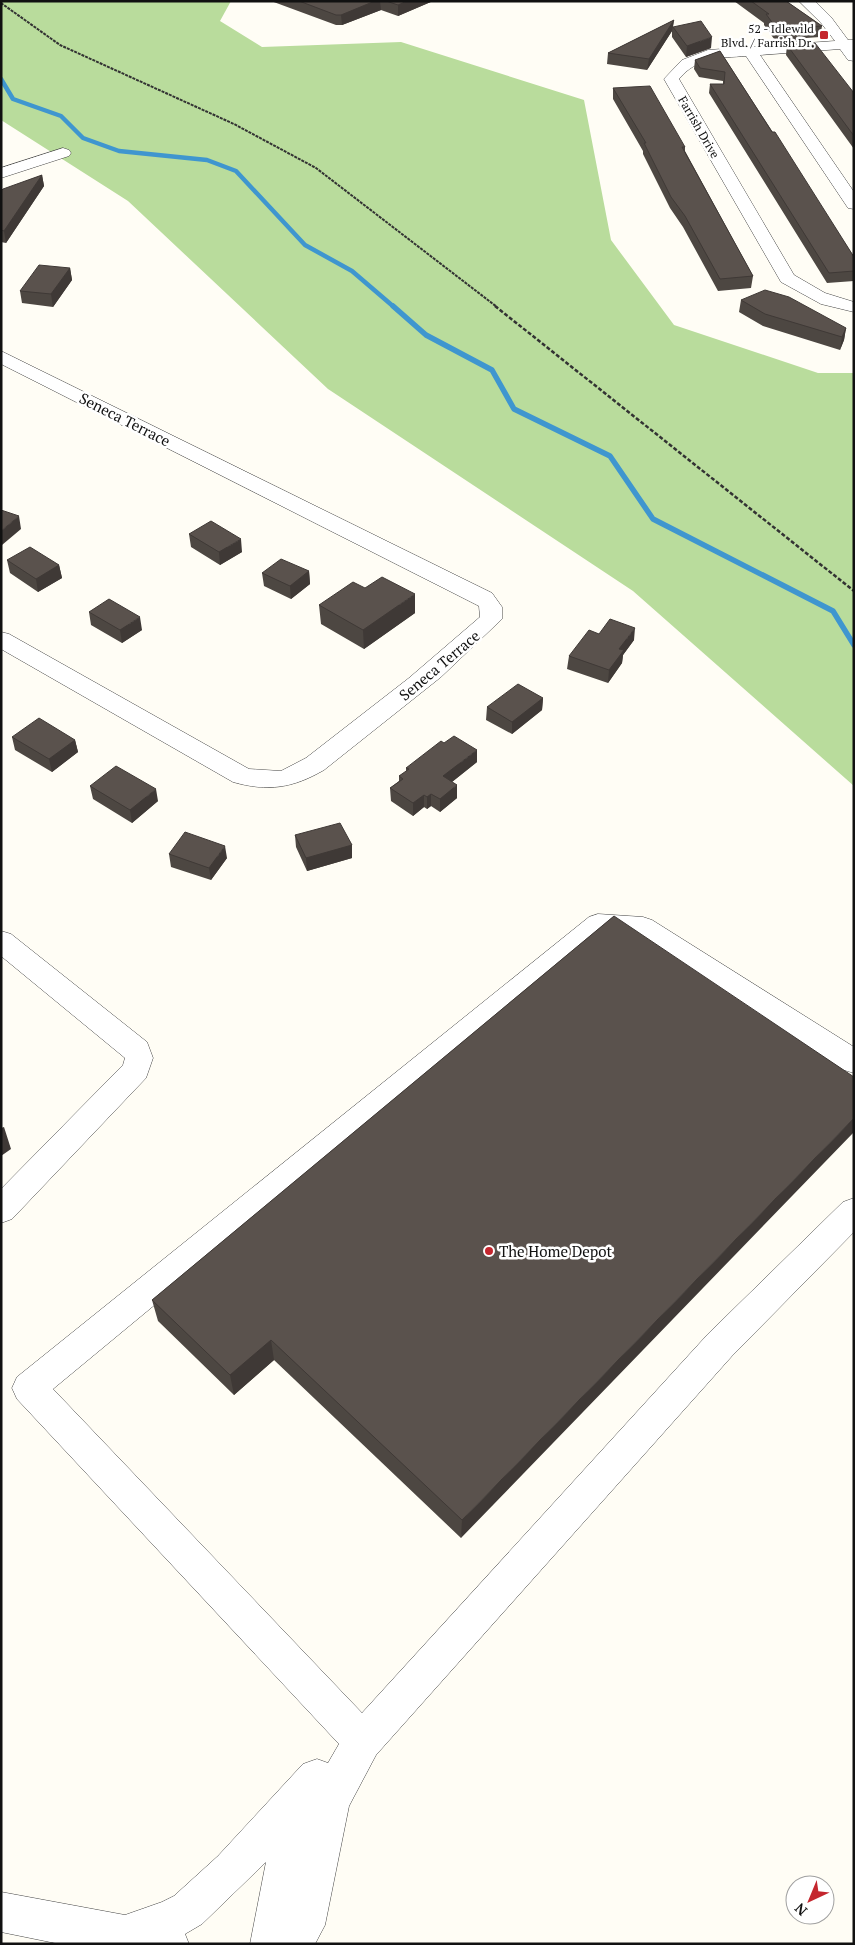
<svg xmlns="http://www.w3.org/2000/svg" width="855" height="1945" viewBox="0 0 855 1945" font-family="'PT Serif',serif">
<rect width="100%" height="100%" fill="#fffdf5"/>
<!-- forest -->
<path fill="#b9dc9c" d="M 1,1 L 231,1 L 220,21 L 262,47 L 401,42 L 584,100 L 611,240 L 674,325 L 818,373 L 854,373 L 854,786 L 633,591 L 328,389 L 128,201 L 1,120 Z"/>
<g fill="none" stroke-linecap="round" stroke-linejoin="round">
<!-- stream-far1 -->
<path stroke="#3f96cf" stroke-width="4.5" d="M 1,79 L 13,99 L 61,116 L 83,138 L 119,151 L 207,160 L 236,171 L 305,245 L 352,271 L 394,307"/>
<!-- stream -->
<path stroke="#3f96cf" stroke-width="5.5" d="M 393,306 L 426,335 L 492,370 L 514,409 L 610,456 L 653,519 L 833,611 L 854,645"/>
<defs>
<path id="minor" d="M 799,1 L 815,1 L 831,17 L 848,40 L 854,40 L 854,61 L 848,60 L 840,49 L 760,55 L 854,192 L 854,209 L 848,208 L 746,56 C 720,58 697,57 679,79 L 794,275 L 825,293 L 854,302 L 854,312 L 821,304 L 781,282 L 664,79 L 682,60 L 708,50 L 835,41 L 821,23 Z
M 63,148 L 69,150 L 71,153 L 69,156 L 1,178 L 1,168 Z
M 1,351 L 492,593 L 502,607 L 502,619 L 441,677 L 324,770 C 293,788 268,792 233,782 L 1,649 L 1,632 L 9,634 L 249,769 L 281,771 L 306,758 L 409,678 L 480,617 L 479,606 L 1,364 Z
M 598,914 L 643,917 L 652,920 L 854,1047 L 854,1073 L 844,1070 L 637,937 L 603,934 L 53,1389 L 362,1713 L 708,1334 L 843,1202 L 854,1198 L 854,1232 L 732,1356 L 376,1755 L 349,1806 L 325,1925 L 315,1944 L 250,1944 L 266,1862 L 202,1924 L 185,1934 L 189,1944 L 60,1944 L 1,1932 L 1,1892 L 125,1915 L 162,1902 L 174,1896 L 218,1856 L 303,1764 L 317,1759 L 328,1763 L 339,1744 L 17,1399 L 12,1388 L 17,1377 L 589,917 Z
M 1,931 L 11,934 L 147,1042 L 153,1058 L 146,1078 L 12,1219 L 1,1223 L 1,1189 L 123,1065 L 125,1058 L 1,956 Z"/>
</defs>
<!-- minor casing -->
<use href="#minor" stroke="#444" stroke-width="1"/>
<!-- path-far1 -->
<path stroke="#333" stroke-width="2" stroke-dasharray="3 1" stroke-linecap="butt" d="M 1,3 L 60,45 L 234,124 L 316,168 L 497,307"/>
<!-- path -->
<path stroke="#333" stroke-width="2.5" stroke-dasharray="4 2" stroke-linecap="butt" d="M 495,306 L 854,591"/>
<!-- minor -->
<use href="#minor" fill="#fff" fill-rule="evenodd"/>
</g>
<!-- wall -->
<path fill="#4d4742" d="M 271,1 L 433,1 L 398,16 L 381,10 L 342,25 L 336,25 Z
M 734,1 L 786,1 L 822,26 L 820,37 L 806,38 L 805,41 L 777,43 L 764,25 L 764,23 Z
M 674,20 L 673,27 L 711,48 L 686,57 L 672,37 L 672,31 L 647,70 L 607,64 L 608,53 Z
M 787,45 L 854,93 L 854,149 L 786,55 Z
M 720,51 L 854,257 L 854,281 L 827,283 L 709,93 L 710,84 L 723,84 L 723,81 L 699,77 L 694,69 L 695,60 Z
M 613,88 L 685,147 L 685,151 L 753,276 L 751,288 L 718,291 L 683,227 L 670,208 L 643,154 L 643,151 L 613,99 Z
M 42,175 L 44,186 L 6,243 L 1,242 L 1,191 Z
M 70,268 L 72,280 L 53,307 L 22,303 L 20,291 Z
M 741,300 L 846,328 L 844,340 L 840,350 L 763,326 L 739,312 Z
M 189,534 L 242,552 L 220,565 L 191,547 Z
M 7,560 L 59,565 L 62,578 L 38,592 L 10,573 Z
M 309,571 L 310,584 L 291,599 L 264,586 L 262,573 Z
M 365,588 L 415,613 L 364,649 L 321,624 L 319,605 Z
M 89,612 L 142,630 L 122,643 L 91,625 Z
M 599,634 L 634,640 L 623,655 L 622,663 L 608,683 L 567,669 L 569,656 Z
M 543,698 L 542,710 L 512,734 L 486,720 L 487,707 Z
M 12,737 L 75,740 L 78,752 L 52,772 L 15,750 Z
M 477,762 L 452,782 L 457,798 L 440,812 L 431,806 L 427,809 L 424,807 L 413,816 L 391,801 L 390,788 L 399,781 L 399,776 L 406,772 L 406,768 Z
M 90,786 L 158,801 L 132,823 L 93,799 Z
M 295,835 L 352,845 L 352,858 L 307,871 L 296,847 Z
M 169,854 L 227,858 L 211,880 L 171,867 Z
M 614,916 L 461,1538 L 274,1360 L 234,1395 L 158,1321 L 152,1300 Z"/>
<!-- shaded-wall -->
<path fill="#3f3936" d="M 375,1 L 380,1 L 381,10 L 342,25 L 341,15 Z
M 407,1 L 433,1 L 398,16 L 398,5 Z
M 674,20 L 672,31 L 647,70 L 649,59 Z
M 712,37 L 711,48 L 686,57 L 687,46 Z
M 42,175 L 44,186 L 6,243 L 4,231 Z
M 70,268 L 72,280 L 53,307 L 51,294 Z
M 846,328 L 844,340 L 840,350 L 842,337 Z
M 19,516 L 21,529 L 2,545 L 1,540 L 1,531 Z
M 241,539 L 242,552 L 220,565 L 219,552 Z
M 59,565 L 62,578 L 38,592 L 36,579 Z
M 309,571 L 310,584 L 291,599 L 290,586 Z
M 415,594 L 415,613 L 364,649 L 363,630 Z
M 140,617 L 142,630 L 122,643 L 120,630 Z
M 635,628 L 634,640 L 623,655 L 622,663 L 608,683 L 609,670 L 619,649 Z
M 543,698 L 542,710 L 512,734 L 512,722 Z
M 75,740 L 78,752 L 52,772 L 49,759 Z
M 477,750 L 477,762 L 443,789 L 443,776 Z
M 457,785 L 457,798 L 440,812 L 440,799 Z
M 156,789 L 158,801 L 132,823 L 130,810 Z
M 431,794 L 431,806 L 427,809 L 427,797 Z
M 424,795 L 424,807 L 413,816 L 413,803 Z
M 352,845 L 352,858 L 307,871 L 306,858 Z
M 225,846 L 227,858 L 211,880 L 209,868 Z
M 854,1118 L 854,1132 L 461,1538 L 462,1520 Z
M 4,1127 L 11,1149 L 1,1156 L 1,1128 Z
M 271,1340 L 274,1360 L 234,1395 L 230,1375 Z"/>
<!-- building -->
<path fill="#5a524d" stroke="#3f3936" d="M 299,1 L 375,1 L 341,15 L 336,15 Z
M 386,1 L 407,1 L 398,5 Z
M 751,1 L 786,1 L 822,26 L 805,27 L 807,30 L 779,32 L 766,14 L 769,14 Z
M 674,20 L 649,59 L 608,53 Z
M 701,21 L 712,37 L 687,46 L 673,27 Z
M 815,43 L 854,93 L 854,136 L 787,45 Z
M 720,51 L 772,132 L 775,132 L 854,257 L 854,271 L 829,273 L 710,84 L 724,84 L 725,72 L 700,68 L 695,60 Z
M 650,86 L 685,147 L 682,147 L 753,276 L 720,279 L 685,216 L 671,197 L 644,143 L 646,143 L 613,88 Z
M 42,175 L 4,231 L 1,230 L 1,191 L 3,189 Z
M 39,265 L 70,268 L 51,294 L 20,291 Z
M 765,290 L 789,297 L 846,328 L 842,337 L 765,314 L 741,300 Z
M 1,510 L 19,516 L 1,531 Z
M 211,521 L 241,539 L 219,552 L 189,534 Z
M 30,547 L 59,565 L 36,579 L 7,560 Z
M 281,559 L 309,571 L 290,586 L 262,573 Z
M 382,577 L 415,594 L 363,630 L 319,605 L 353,582 L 365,588 Z
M 109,599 L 140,617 L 120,630 L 89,612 Z
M 610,619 L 635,628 L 619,649 L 624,650 L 609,670 L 569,656 L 589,630 L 599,634 Z
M 518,684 L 543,698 L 512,722 L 487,707 Z
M 39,718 L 75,740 L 49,759 L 12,737 Z
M 454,736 L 477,750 L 443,776 L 457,785 L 440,799 L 431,794 L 427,797 L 424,795 L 413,803 L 390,788 L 403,779 L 399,776 L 409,769 L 406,768 L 441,741 L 444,743 Z
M 116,766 L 156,789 L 130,810 L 90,786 Z
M 340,823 L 352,845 L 306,858 L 295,835 Z
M 185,832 L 225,846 L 209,868 L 169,854 Z
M 614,916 L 854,1077 L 854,1118 L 462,1520 L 271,1340 L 230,1375 L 152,1300 Z"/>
<!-- markers -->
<g fill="#c4262e" stroke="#fff" stroke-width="2">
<rect x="819" y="30" width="10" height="10" rx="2.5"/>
<circle cx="489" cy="1251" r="5"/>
</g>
<g text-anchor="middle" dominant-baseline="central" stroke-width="5" stroke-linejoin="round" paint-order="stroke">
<!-- far-poi labels -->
<g font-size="12" fill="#111" stroke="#fff" text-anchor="end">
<text x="814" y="28">52 - Idlewild<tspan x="814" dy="14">Blvd. / Farrish Dr.</tspan></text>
</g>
<!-- far-street labels -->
<g font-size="12" fill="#111" stroke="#fff">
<text transform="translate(699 127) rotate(60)">Farrish Drive</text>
</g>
<!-- street labels -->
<g font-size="15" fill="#111" stroke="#fff">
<text transform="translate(125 419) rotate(27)">Seneca Terrace</text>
<text transform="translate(439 665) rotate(-40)">Seneca Terrace</text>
</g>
<!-- poi labels -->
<g font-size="15" fill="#111" stroke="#fff" text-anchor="start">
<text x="499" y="1251">The Home Depot</text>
</g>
</g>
<!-- border -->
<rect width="855" height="1945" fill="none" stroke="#111111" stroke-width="5"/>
<!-- north arrow -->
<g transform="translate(810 1900) rotate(224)"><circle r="24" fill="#ffffff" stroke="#a0a0a0"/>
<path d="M0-4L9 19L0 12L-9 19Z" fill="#c4262e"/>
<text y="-8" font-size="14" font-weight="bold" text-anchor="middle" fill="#111111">N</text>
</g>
</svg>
